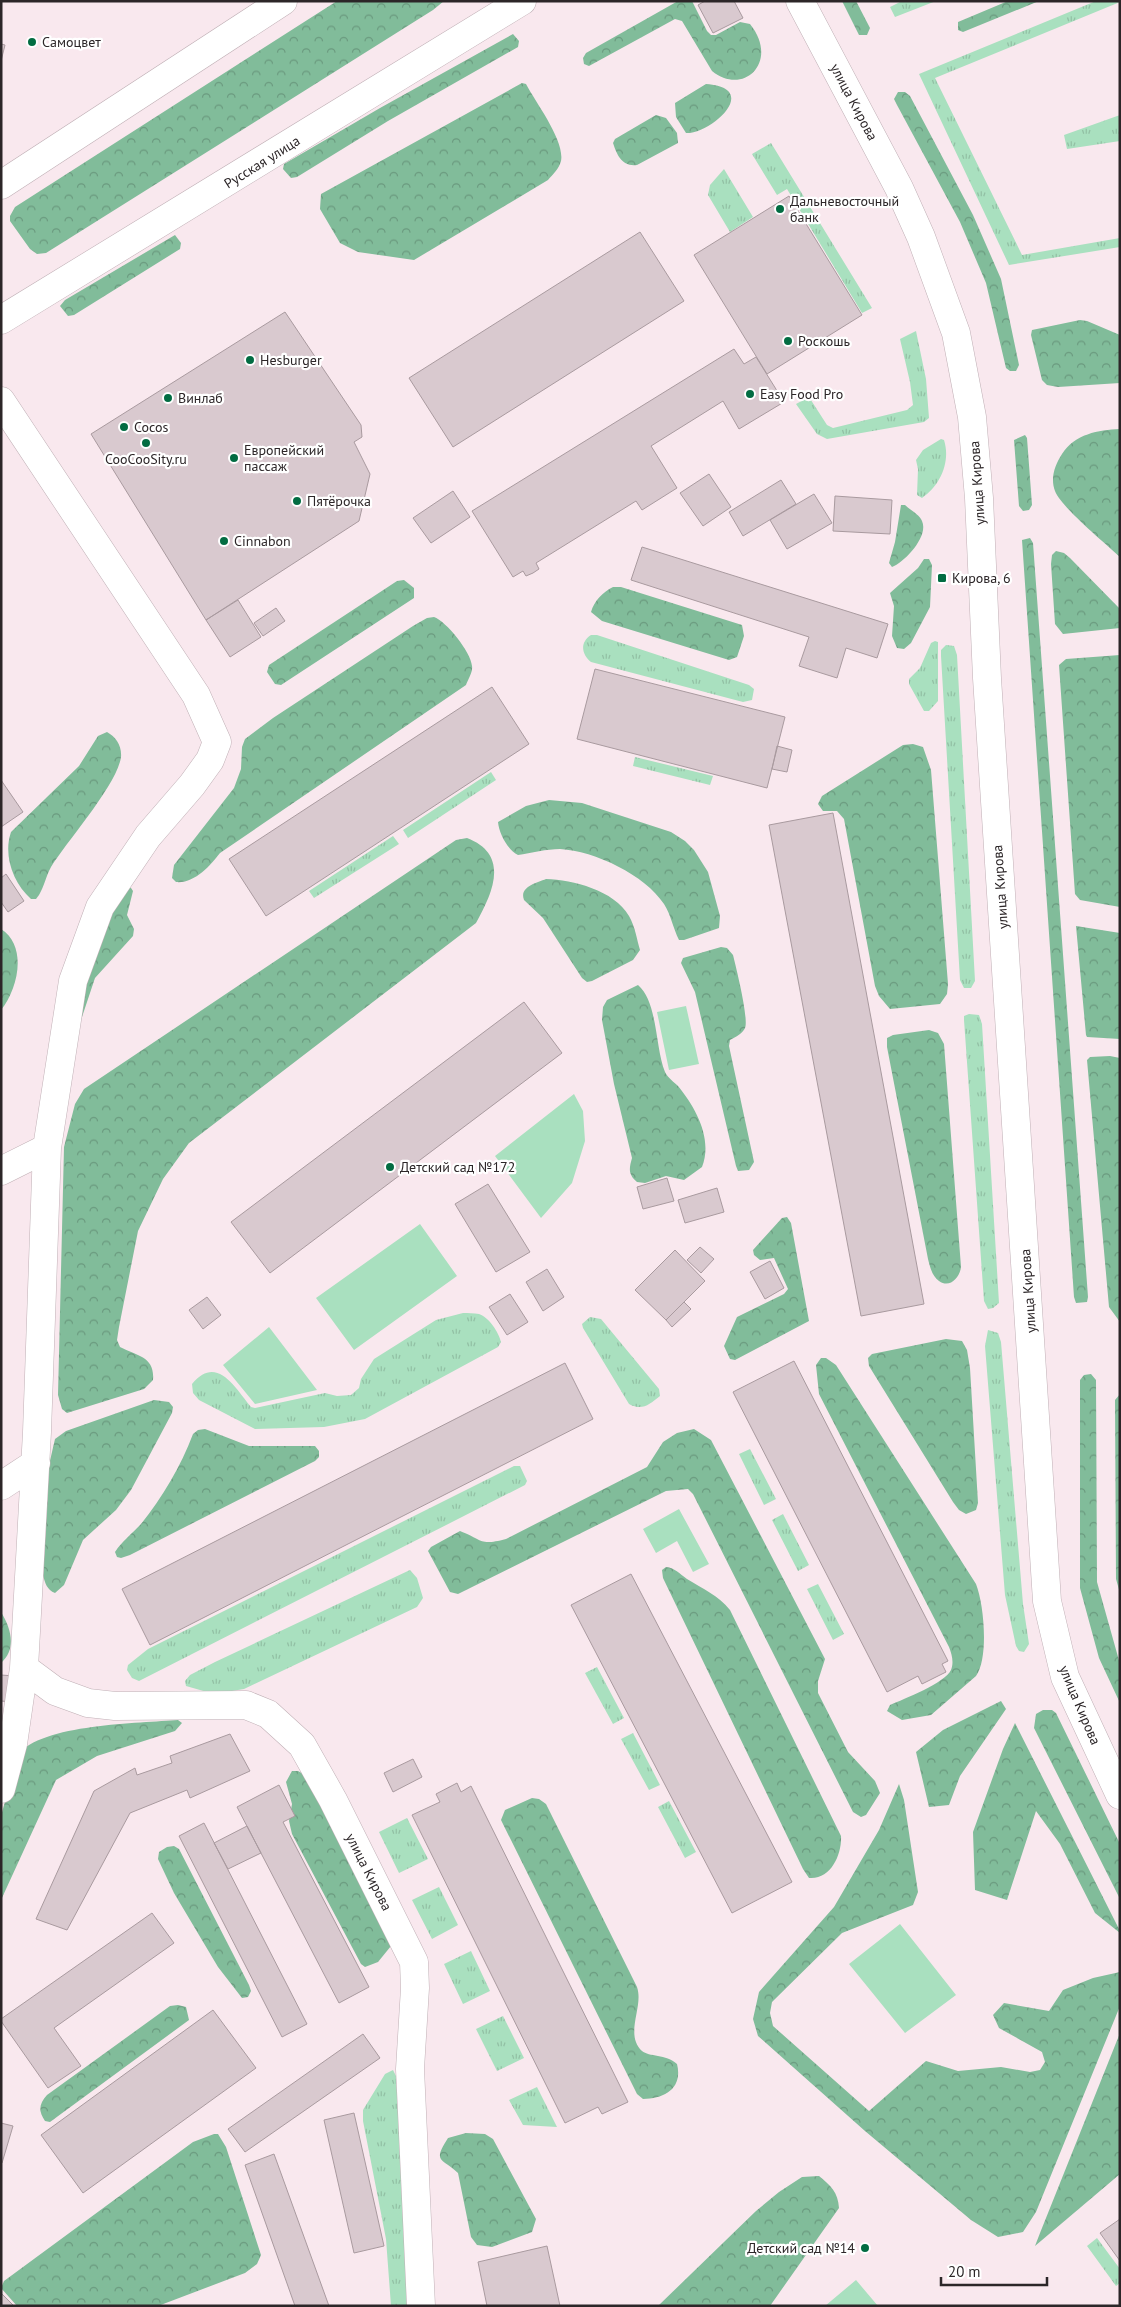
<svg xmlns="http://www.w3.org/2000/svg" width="1121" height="2307" viewBox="0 0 1121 2307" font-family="'PT Sans',sans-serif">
<defs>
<pattern id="grass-tufts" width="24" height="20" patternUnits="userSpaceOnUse" patternTransform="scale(1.25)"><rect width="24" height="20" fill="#a9e0bf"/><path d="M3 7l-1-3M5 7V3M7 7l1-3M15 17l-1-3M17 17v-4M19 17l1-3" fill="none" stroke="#92c0a4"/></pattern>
<pattern id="forest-crowns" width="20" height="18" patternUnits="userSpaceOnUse" patternTransform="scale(1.25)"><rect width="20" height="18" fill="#81bc9a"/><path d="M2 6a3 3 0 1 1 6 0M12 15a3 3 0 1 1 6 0" fill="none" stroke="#6a997e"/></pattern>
</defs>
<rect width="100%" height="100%" fill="#f9e8ee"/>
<!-- grass -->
<path fill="url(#grass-tufts)" d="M 902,1 L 936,1 L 895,17 L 890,7 Z
M 1096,1 L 1120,2 L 935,78 L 1022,255 L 1120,238 L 1120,247 L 1009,265 L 919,74 Z
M 1120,115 L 1120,141 L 1067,149 L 1064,135 Z
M 771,143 L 872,308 L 862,313 L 787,189 L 777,195 L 752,154 Z
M 724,169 L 753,217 L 730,232 L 708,195 L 710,185 Z
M 916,331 L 926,379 L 929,418 L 924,422 L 827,439 L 817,434 L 796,404 L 809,397 L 827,425 L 833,428 L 907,410 L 913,405 L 910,382 L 900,339 Z
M 941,439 L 944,440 C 951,462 940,486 922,498 L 917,495 L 918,469 L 916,460 L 923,450 Z
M 591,635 L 597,635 L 749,685 L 754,689 L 752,700 L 743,702 L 591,662 C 581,654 580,642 591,635 Z
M 935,641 L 938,642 L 938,701 L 929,711 L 924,711 L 909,684 L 909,679 L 920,668 L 931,643 Z
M 946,645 L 954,646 L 957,655 L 975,981 L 971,988 L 964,988 L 960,980 L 941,656 L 941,650 Z
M 635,757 L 713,776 L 710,785 L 633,766 Z
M 491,772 L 496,780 L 408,838 L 403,830 Z
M 393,836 L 399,844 L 314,898 L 309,891 Z
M 969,1014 L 979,1015 L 982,1024 L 999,1303 L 993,1308 L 988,1309 L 984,1301 L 964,1020 L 964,1016 Z
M 463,1313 C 468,1313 474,1313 479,1314 C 489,1317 499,1333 501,1342 L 498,1347 L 365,1419 L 324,1427 L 255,1429 L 199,1400 L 193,1393 L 192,1384 C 217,1354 235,1388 251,1407 L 255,1408 L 325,1393 L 337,1396 L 351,1395 L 359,1388 L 361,1379 L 374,1359 L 436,1320 Z
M 590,1317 L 601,1319 L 659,1389 L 660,1396 C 649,1405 642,1411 629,1404 L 583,1328 L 582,1324 Z
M 988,1330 L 998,1333 L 1001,1342 L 1023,1604 L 1029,1644 L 1024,1652 L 1019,1651 L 1016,1646 L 1005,1595 L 985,1346 Z
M 750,1449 L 776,1499 L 764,1505 L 739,1454 Z
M 514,1466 L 520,1466 L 527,1481 L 525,1485 L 139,1681 L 132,1678 L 127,1670 L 128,1665 L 148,1649 Z
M 783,1514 L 809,1565 L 798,1571 L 772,1520 Z
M 410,1570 L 417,1578 L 423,1598 L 417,1607 L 244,1689 L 214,1694 L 186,1686 L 185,1681 L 190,1675 L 215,1662 Z
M 818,1584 L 844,1634 L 833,1640 L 807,1589 Z
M 597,1667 L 624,1718 L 613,1724 L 585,1673 Z
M 633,1733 L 660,1785 L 649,1790 L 621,1739 Z
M 669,1801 L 696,1852 L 685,1858 L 658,1807 Z
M 407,1818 L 428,1859 L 399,1873 L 379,1832 Z
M 439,1887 L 458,1925 L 432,1939 L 412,1900 Z
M 471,1951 L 490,1991 L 463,2004 L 444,1964 Z
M 503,2016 L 524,2058 L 497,2071 L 476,2029 Z
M 393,2070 L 396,2076 L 410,2306 L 391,2306 L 386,2239 L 363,2121 L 363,2110 L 385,2074 Z
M 537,2087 L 557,2127 L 523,2125 L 509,2100 Z
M 1097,2238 L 1120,2269 L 1120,2283 L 1116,2286 L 1087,2246 Z"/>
<!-- forest -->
<path fill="url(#forest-crowns)" d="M 337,1 L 444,1 L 433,10 L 46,253 L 37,254 L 30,249 L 10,221 L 10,216 L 15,207 Z
M 678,1 L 692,1 L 707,31 L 711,35 L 716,35 L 740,22 L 750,24 C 780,61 744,97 712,71 L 682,21 L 675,19 L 589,66 L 584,64 L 583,58 L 586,53 Z
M 842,1 L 856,1 L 870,28 L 867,35 L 859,35 Z
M 1008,1 L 1039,1 L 963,32 L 958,30 L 958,22 Z
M 513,34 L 519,41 L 518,47 L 388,121 L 297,177 L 291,178 L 283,169 L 284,164 L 380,108 Z
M 522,83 L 526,84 C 536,103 565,141 561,161 C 559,169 553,174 548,180 L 414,260 L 358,252 L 340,243 L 320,209 L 321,194 Z
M 706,84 C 762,88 711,134 686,133 L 676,117 L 675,103 Z
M 898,92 L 905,92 L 910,96 L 973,215 L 1001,279 L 1019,365 L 1016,371 L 1010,371 L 1006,368 L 986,283 L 960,222 L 897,105 L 894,99 Z
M 656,115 L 666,118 L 677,133 L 678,143 L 637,165 C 622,167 617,155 613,143 L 615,139 Z
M 175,235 L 181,243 L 180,249 L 74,315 L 68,316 L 60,306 L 65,300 Z
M 1080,320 L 1087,321 L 1120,335 L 1120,383 L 1058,387 L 1047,385 L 1042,380 L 1031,335 L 1032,330 Z
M 1120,429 L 1120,557 C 1105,543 1061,507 1055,491 C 1050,478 1055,465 1062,454 C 1075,434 1098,430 1120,429 Z
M 1025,435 L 1027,438 L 1032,505 L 1029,510 L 1023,511 L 1019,506 L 1014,440 Z
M 901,505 L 905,505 C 910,510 920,515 922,521 C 929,536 905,562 892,567 L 889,563 L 895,542 Z
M 1030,538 L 1033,543 L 1088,1297 L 1087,1302 L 1076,1303 L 1074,1297 L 1022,540 Z
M 1056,551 L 1064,553 L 1070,558 L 1120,609 L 1120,628 L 1063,634 L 1055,624 L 1051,564 L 1052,555 Z
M 924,559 L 929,559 L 932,565 L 930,607 L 911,643 L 904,649 L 897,648 L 892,636 L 894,606 L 890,593 L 918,568 Z
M 404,580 L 414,588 L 414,598 L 281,685 L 275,684 L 267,672 L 269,665 L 397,581 Z
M 613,587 L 621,587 L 742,625 L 744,636 L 737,657 L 729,660 L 602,621 L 591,612 C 594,601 603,592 613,587 Z
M 434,617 C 446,621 471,652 472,666 C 473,672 468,679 466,685 L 220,853 C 210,866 194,884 176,882 L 172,878 L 174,865 L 234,788 L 241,769 L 242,747 L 245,739 L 273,718 L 413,626 L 427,618 Z
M 1120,655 L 1120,907 L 1080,900 L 1075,894 L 1059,665 L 1066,659 Z
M 107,732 C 116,737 122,746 121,757 C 117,785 67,841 51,867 C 46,876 44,887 39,895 L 36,899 L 31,899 C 13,883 3,855 11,832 L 79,766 L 98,736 Z
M 913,744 L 923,747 L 931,770 L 948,984 L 947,994 L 940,1004 L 890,1009 L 879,996 L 875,986 L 844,819 L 837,811 L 823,811 L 818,804 L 822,796 L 903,745 Z
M 549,800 L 582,803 L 671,832 L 685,841 L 694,850 L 708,872 L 720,916 L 719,928 L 684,940 L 679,940 C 673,928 671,915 664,904 C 645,875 595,851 560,849 C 547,849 531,853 518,855 C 508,850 499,834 498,822 L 526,806 Z
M 467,838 C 511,855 492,894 476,923 L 189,1143 L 163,1179 L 138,1231 L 119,1327 L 117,1340 L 120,1347 C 138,1356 155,1357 153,1380 L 144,1389 L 67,1413 L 62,1409 L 58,1395 L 64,1147 L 75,1104 L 84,1089 L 456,840 Z
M 546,879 C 573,880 614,890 629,916 C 635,926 637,940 640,950 L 633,960 L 592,981 L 587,982 L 582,978 L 543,918 L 524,900 C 519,887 536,883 546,879 Z
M 124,886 L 131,888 L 133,891 L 127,915 L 134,929 L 133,936 L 95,978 L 81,1020 L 79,982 Z
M 1076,926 L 1120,933 L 1120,1039 L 1087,1037 L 1086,1035 Z
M 1,929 C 28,946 18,989 1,1010 Z
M 721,947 L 727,948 L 733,955 C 736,967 749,1019 745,1028 C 743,1033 736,1037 730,1040 L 729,1046 L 754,1162 L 749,1170 L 738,1171 L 736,1166 L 695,992 L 681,963 L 683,958 Z
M 638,985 C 658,1002 655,1048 665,1072 C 668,1078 674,1082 678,1086 C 696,1108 713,1139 702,1167 L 684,1180 L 666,1176 L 645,1183 L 637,1182 C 628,1174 629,1169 632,1158 L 614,1084 L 602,1020 L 603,1007 L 607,1000 Z
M 929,1030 L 938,1033 L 944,1044 L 961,1267 C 960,1277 950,1289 939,1281 C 932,1276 930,1267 928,1259 L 887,1047 L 887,1038 L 893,1035 Z
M 1110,1056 L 1120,1058 L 1120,1322 L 1109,1307 L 1087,1060 L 1090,1057 Z
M 787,1217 L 791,1223 L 809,1321 L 735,1360 L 730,1359 L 724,1346 L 737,1317 L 784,1294 L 788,1289 L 774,1258 L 760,1260 L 754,1255 L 753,1250 L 782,1218 Z
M 946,1339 L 962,1341 L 967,1350 L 970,1368 L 978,1503 L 976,1510 L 966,1514 L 959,1510 L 953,1502 L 869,1366 L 868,1358 L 872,1354 Z
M 821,1358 L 826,1358 L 836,1365 L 976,1584 C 984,1604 989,1658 976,1676 L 931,1715 L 902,1720 L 887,1711 L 890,1705 C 904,1699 945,1683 951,1670 C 954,1662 952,1655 949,1647 L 819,1394 L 816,1365 Z
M 1091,1374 L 1096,1380 L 1097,1582 L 1120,1664 L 1120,1703 L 1099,1658 L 1080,1588 L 1080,1380 L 1084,1375 Z
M 1120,1394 L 1120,1593 L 1116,1579 L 1115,1400 Z
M 154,1400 L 169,1402 L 173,1407 L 172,1413 L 131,1490 L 116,1510 L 83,1540 L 64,1585 L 55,1593 C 47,1590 45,1583 43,1575 L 49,1465 L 55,1439 L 66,1431 Z
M 205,1429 L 249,1446 L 315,1446 L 319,1451 L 319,1457 L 315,1461 L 130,1555 L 121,1558 L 117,1557 L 115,1552 C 122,1541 132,1534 141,1524 C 162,1498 181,1466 193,1434 L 198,1430 Z
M 694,1429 L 711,1440 L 825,1659 L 818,1681 L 818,1693 L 848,1752 L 875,1781 L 880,1793 L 866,1815 L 861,1817 L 853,1812 L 693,1494 L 688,1489 L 666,1491 L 458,1594 L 450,1592 L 428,1551 L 431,1547 L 460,1531 C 483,1540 479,1546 506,1539 L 647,1467 L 663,1442 L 677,1433 Z
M 666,1567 C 675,1568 680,1574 687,1579 C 703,1589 718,1595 730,1610 L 841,1836 C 842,1854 831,1880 809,1878 L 803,1869 L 663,1578 L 662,1570 Z
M 1,1612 C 11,1628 17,1649 1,1663 Z
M 1001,1701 L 1006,1709 L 960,1776 L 949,1805 L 929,1807 L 916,1752 L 943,1730 Z
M 1043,1710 L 1052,1710 L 1056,1713 L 1120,1844 L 1120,1899 L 1034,1728 L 1036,1714 Z
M 178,1720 L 182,1723 L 175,1731 L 97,1756 L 56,1780 L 1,1900 L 1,1816 L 18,1755 C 40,1724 141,1723 178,1720 Z
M 1015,1723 L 1120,1931 L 1120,1933 L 1095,1913 L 1060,1844 L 1036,1811 L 1007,1900 L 975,1890 L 973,1832 L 1003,1749 Z
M 292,1771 L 298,1771 L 307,1776 L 391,1946 L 378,1962 L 365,1967 L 361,1964 L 292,1834 L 289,1821 L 292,1804 L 286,1782 Z
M 899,1784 L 904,1800 L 918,1892 L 913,1905 L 842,1933 L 772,2002 L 770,2013 L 773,2026 L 869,2111 L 926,2061 L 958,2071 L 1001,2067 L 1030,2072 L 1040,2070 L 1045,2062 L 1042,2052 L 999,2028 L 993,2015 L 1004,2003 L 1049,2011 L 1063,1990 L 1093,1978 L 1120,1972 L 1120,2006 L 1036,2212 L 1023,2232 L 998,2237 L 971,2220 L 865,2131 L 758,2036 L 753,2019 L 759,1992 L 834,1907 L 879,1830 Z
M 532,1798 L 539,1799 L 546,1804 L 637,1987 C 644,2007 624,2034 642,2051 C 649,2057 666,2054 677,2064 C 683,2088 665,2099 643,2099 L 637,2094 L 501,1820 L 505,1810 Z
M 174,1846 L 179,1849 L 249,1985 L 251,1991 L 248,1997 L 242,1998 L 218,1967 L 174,1893 L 158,1859 L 159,1852 L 167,1847 Z
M 178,2005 L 186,2007 L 189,2020 L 50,2122 L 45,2121 C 38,2111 39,2104 47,2095 L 170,2006 Z
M 1120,2033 L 1120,2174 L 1035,2246 L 1040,2233 Z
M 466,2133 L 485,2134 L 493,2139 L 536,2219 L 532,2232 L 492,2247 L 477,2245 L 471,2237 L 458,2173 C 442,2158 432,2163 448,2138 Z
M 214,2134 L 218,2134 L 226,2147 L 261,2255 L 257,2264 L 245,2273 L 158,2306 L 17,2306 L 1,2288 L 4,2281 L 193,2142 Z
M 819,2176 C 831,2186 838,2192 839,2208 L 770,2306 L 658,2306 L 756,2211 L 779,2192 L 802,2177 Z"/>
<!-- park -->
<path fill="#a9e0bf" d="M 686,1006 L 699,1064 L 669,1070 L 657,1012 Z
M 574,1094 L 583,1111 L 585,1141 L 572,1183 L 541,1218 L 495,1156 Z
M 420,1224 L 457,1276 L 354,1350 L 316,1298 Z
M 269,1327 L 317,1390 L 255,1404 L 223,1365 Z
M 679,1509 L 709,1564 L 693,1572 L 677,1541 L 656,1553 L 643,1529 Z
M 900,1924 L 956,1995 L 905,2033 L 849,1964 Z
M 856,2280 L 878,2306 L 825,2306 Z"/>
<!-- building -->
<path fill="#d9c9cf" stroke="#a99a9f" d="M 705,1 L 734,1 L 743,18 L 713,33 L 698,5 Z
M 1,44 L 5,45 L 1,61 Z
M 789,196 L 862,315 L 767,374 L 694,255 Z
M 640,232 L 684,301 L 453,447 L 409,378 Z
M 285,312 L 361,425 L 362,437 L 354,442 L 370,474 L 359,521 L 206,620 L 91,434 Z
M 734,349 L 744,364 L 756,357 L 784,402 L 739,429 L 723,401 L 651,446 L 677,488 L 642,510 L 636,501 L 536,563 L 539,569 L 533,573 L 526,576 L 523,571 L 513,577 L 472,511 Z
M 709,474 L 731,507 L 703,526 L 680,493 Z
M 781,480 L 796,504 L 743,536 L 729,512 Z
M 453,491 L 470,517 L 431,543 L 413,518 Z
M 814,494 L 832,523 L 787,549 L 770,520 Z
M 835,496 L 892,500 L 890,534 L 833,531 Z
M 642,547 L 888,624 L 877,658 L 846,648 L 837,678 L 799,666 L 809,637 L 631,580 Z
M 238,600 L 261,637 L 230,657 L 206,620 Z
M 276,608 L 285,621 L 263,636 L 254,623 Z
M 595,669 L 785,717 L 767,788 L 577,739 Z
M 492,687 L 529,744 L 266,916 L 229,859 Z
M 777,746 L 792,750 L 787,772 L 772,769 Z
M 1,780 L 23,812 L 1,827 Z
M 833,813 L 924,1304 L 861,1316 L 769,825 Z
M 6,874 L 24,901 L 8,912 L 1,902 L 1,878 Z
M 524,1002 L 562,1053 L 270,1273 L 231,1222 Z
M 667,1178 L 674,1201 L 643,1209 L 637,1187 Z
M 488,1184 L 530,1252 L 496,1272 L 455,1204 Z
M 717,1188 L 724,1212 L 685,1223 L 678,1200 Z
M 700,1247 L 714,1259 L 701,1273 L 687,1260 Z
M 675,1250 L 705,1281 L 666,1320 L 635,1290 Z
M 770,1261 L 784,1288 L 765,1299 L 750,1272 Z
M 547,1269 L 564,1297 L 543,1311 L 526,1282 Z
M 510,1294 L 528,1322 L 507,1335 L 489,1307 Z
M 207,1297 L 221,1315 L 203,1329 L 189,1310 Z
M 684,1302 L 691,1309 L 672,1327 L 666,1320 Z
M 794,1361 L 948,1661 L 942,1664 L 946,1672 L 922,1684 L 918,1676 L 887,1692 L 733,1392 Z
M 565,1363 L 593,1419 L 150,1645 L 122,1589 Z
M 631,1574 L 792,1882 L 732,1913 L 571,1605 Z
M 1,1675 L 15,1676 L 12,1702 L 1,1701 Z
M 230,1734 L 250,1771 L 190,1798 L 187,1790 L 130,1813 L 67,1930 L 36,1919 L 94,1791 L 135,1768 L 137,1775 L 172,1763 L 170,1756 Z
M 413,1759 L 422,1777 L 393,1792 L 384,1773 Z
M 457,1783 L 461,1792 L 471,1786 L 628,2102 L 602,2114 L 598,2107 L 565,2123 L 412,1815 L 440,1802 L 436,1794 Z
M 279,1785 L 295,1816 L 283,1822 L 369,1987 L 339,2003 L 237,1807 Z
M 204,1823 L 307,2024 L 282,2037 L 179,1836 Z
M 247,1826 L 261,1853 L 228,1869 L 214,1843 Z
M 152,1913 L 174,1943 L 54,2028 L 81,2066 L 48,2088 L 1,2021 L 1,2019 Z
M 213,2010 L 256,2068 L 83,2193 L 41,2135 Z
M 363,2034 L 380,2058 L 245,2152 L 228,2129 Z
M 354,2113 L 384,2246 L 354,2253 L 324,2120 Z
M 1,2123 L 13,2126 L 2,2163 L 1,2163 Z
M 274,2154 L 329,2306 L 295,2306 L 245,2165 Z
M 1120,2219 L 1120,2261 L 1100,2233 Z
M 547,2246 L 560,2306 L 487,2306 L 478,2262 Z
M 1,2293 L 14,2306 L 1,2306 Z"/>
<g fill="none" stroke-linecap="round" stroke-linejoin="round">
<defs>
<path id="minor" d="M 1,401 L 196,695 L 217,742 L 210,760 L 192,785 L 148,836 L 100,907 L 73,981 L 47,1148 L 37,1432 L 24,1668 L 13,1744 L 1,1789
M 1,1171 L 47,1148
M 1,1486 L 36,1463
M 24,1668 L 55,1691 L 88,1703 L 115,1706 L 246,1705 L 268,1714 L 302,1745 L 333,1800 L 414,1962 L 415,1988 L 410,2069 L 421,2306"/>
<path id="secondary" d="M 800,1 L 899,188 L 921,237 L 956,333 L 972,417 L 979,498 L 987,678 L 1047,1601 L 1065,1677 L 1120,1795
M 1,185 L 283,1
M 1,320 L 522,1"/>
</defs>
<!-- minor casing -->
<use href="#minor" stroke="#c0b0b6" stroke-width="29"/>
<!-- secondary casing -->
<use href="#secondary" stroke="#c0b0b6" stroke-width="29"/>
<!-- minor -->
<use href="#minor" stroke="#fff" stroke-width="28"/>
<!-- secondary -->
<use href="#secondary" stroke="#fff" stroke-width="28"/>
</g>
<!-- markers -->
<g fill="#026c42" stroke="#fff" stroke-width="2">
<circle cx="32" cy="42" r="5"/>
<circle cx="780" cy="209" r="5"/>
<circle cx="788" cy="341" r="5"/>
<circle cx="250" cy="360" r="5"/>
<circle cx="750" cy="394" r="5"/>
<circle cx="168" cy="398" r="5"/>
<circle cx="124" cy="427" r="5"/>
<circle cx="146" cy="443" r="5"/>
<circle cx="234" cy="458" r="5"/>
<circle cx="297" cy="501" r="5"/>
<circle cx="224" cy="541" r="5"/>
<rect x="937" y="573" width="10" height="10" rx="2.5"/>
<circle cx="390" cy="1167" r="5"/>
<circle cx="865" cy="2248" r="5"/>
</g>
<g text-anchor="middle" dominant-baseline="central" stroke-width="4.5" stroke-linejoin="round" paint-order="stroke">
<!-- poi labels -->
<g font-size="14" fill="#2c2628" stroke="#fff" text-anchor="start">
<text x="42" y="42">Самоцвет</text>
<text x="790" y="201">Дальневосточный<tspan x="790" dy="16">банк</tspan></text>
<text x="798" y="341">Роскошь</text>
<text x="260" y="360">Hesburger</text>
<text x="760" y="394">Easy Food Pro</text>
<text x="178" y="398">Винлаб</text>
<text x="134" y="427">Cocos</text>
<text x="244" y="450">Европейский<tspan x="244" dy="16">пассаж</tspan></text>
<text x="146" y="459" text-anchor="middle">CooCooSity.ru</text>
<text x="307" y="501">Пятёрочка</text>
<text x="234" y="541">Cinnabon</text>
<text x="952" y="578">Кирова, 6</text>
<text x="400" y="1167">Детский сад №172</text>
<text x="855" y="2248" text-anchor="end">Детский сад №14</text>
</g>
<!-- street labels -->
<g font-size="14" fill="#2c2628" stroke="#fff">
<text transform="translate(854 102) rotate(62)">улица Кирова</text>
<text transform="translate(262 162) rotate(-32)">Русская улица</text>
<text transform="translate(977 483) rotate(-94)">улица Кирова</text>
<text transform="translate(1000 887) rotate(-94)">улица Кирова</text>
<text transform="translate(1028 1291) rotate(-94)">улица Кирова</text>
<text transform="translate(1080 1705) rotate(67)">улица Кирова</text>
<text transform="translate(369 1872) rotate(63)">улица Кирова</text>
</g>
</g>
<!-- border -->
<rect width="1121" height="2307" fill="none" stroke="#2c2628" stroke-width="5"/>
<!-- scale -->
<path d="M941 2277v8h106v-8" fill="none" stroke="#2c2628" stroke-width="2.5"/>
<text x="948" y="2277" font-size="15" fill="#2c2628" stroke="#ffffff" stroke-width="4" paint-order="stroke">20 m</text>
</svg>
